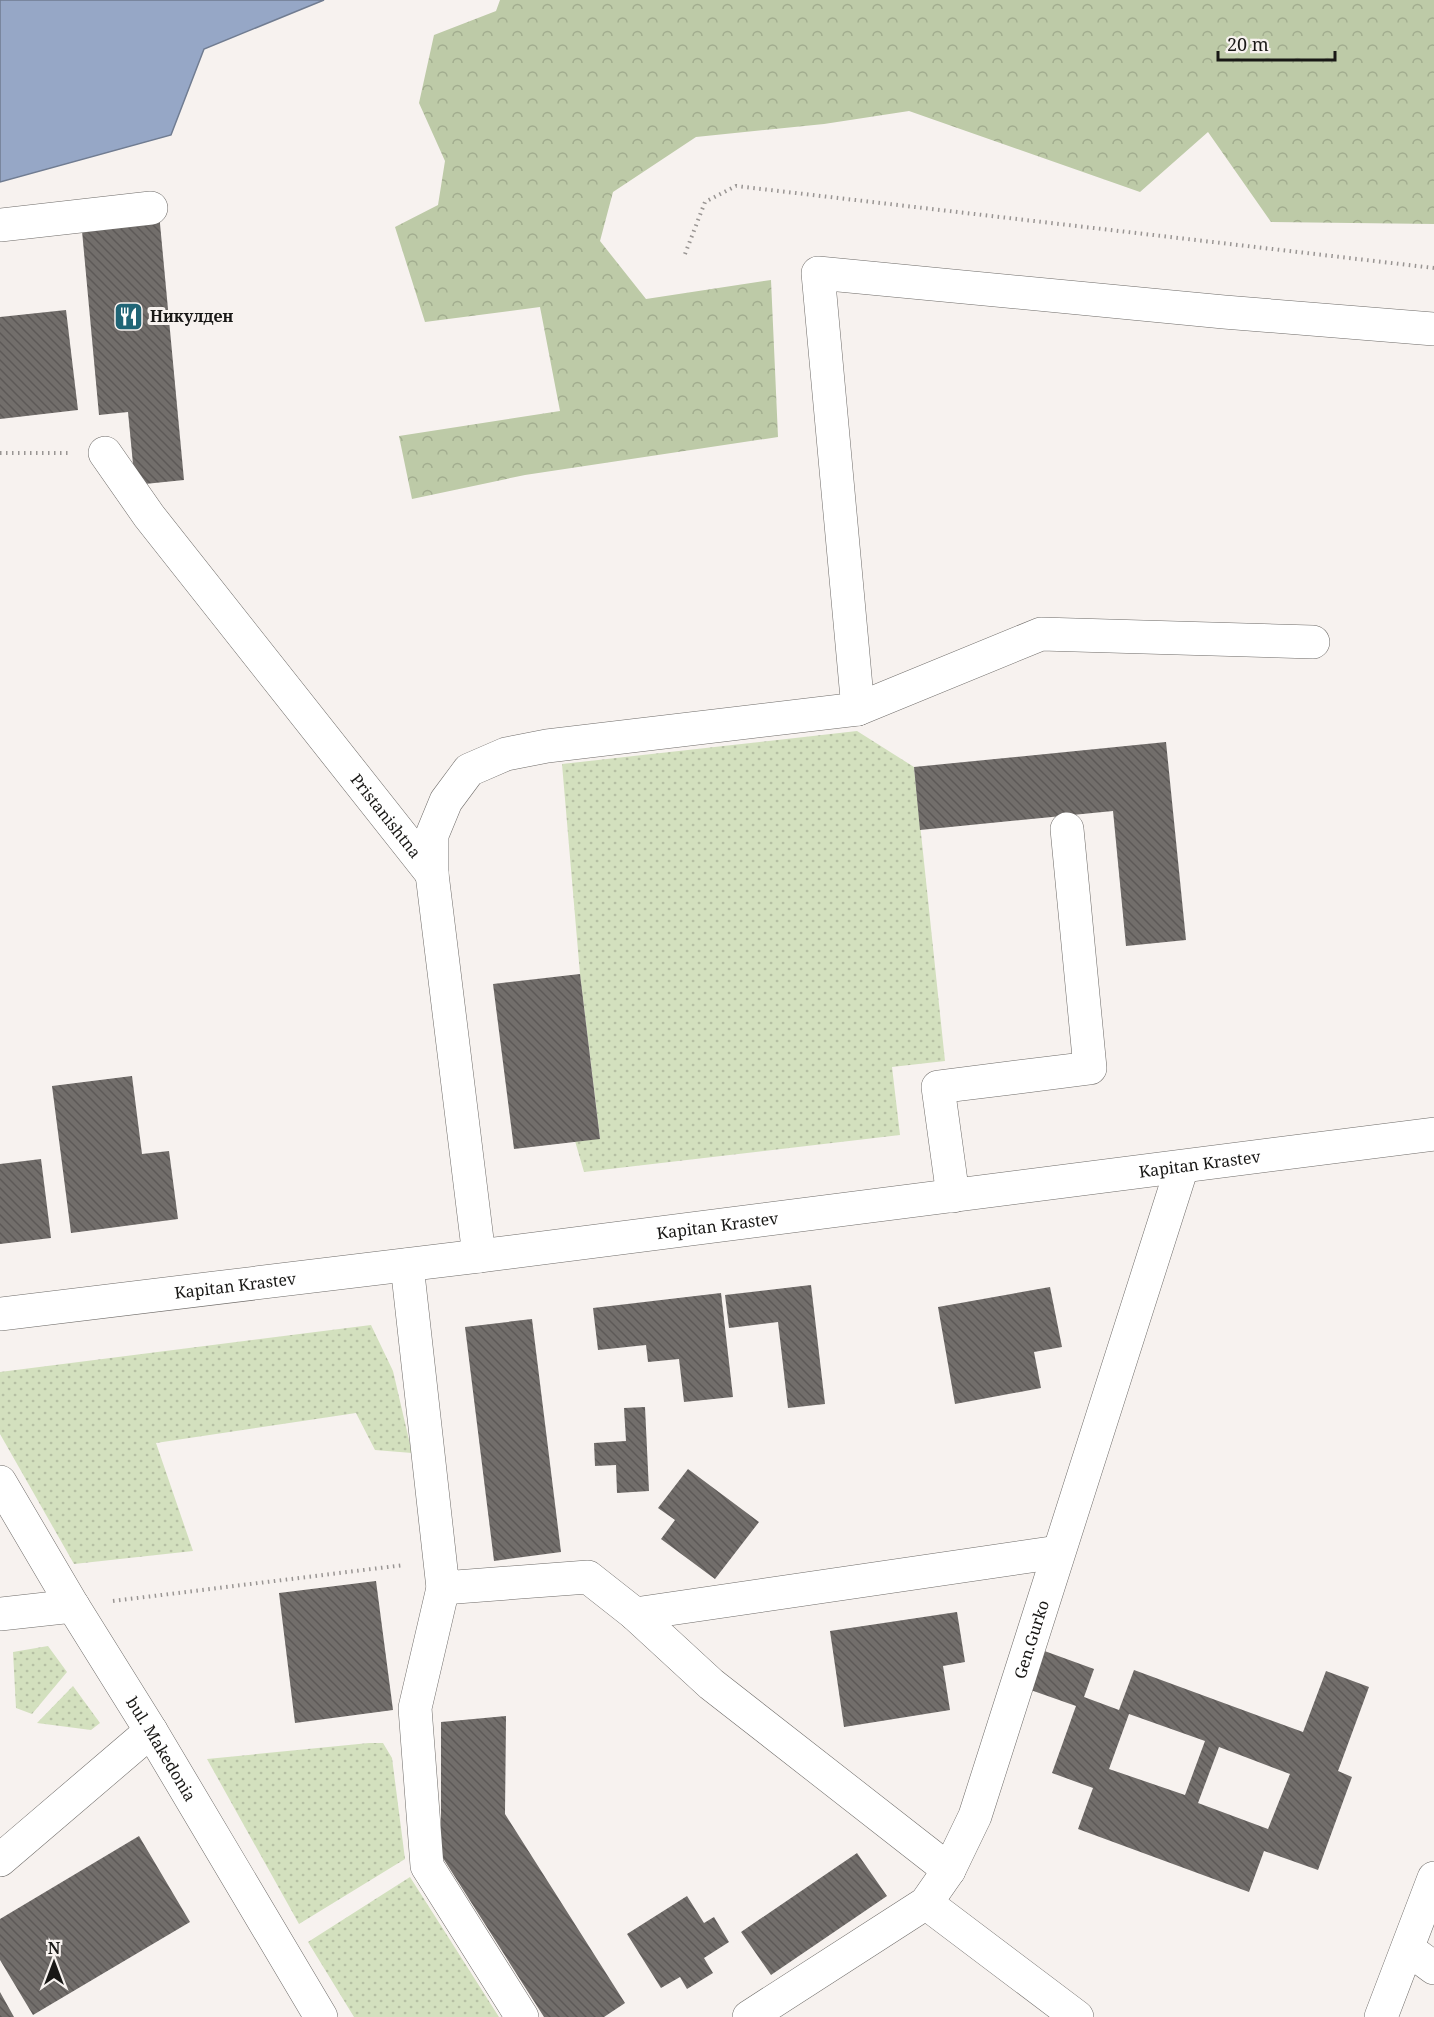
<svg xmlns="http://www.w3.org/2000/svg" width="1434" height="2017" viewBox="0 0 1434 2017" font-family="'Noto Serif',serif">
<defs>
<pattern id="green-dots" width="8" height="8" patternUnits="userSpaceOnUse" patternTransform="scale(1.5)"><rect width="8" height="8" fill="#d3e0be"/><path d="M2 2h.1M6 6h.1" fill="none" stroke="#b5bfa3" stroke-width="1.8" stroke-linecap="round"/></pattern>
<pattern id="forest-crowns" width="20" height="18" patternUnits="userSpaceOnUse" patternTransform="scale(1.5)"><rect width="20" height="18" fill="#bdcaa7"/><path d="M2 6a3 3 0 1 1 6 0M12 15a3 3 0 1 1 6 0" fill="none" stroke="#a2ad8f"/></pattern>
<pattern id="building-back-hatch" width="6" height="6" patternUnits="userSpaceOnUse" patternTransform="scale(1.5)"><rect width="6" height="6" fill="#726e6b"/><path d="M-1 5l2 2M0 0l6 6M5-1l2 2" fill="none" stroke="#5d5957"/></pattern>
</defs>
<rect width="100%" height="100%" fill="#f7f2ef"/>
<!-- green -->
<path fill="url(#green-dots)" d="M 857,731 L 914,767 L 945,1061 L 892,1067 L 900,1135 L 584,1172 L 575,1141 L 600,1138 L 580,974 L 562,764 Z
M 371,1325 L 393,1371 L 412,1453 L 375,1450 L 356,1413 L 156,1443 L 193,1551 L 74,1564 L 0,1434 L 0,1372 Z
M 48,1646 L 67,1672 L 32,1714 L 16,1708 L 13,1652 Z
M 73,1686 L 100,1723 L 91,1730 L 37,1723 Z
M 369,1743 L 383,1743 L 392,1758 L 405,1859 L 299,1924 L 207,1759 Z
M 410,1877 L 499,2017 L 354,2017 L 308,1942 Z"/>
<!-- forest -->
<path fill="url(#forest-crowns)" d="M 500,0 L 1434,0 L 1434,224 L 1271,222 L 1208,132 L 1140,192 L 909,111 L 824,124 L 696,137 L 613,192 L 600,241 L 646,299 L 771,280 L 778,437 L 525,475 L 412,499 L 399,436 L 560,411 L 540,307 L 425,322 L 395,227 L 438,205 L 445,161 L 419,103 L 434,35 L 496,11 Z"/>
<!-- water -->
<path fill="#96a7c6" stroke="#707c91" stroke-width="1.5" d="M 0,0 L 324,0 L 204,49 L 171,135 L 0,182 Z"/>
<!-- building -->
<path fill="url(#building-back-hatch)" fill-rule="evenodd" d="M 159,213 L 184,480 L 135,485 L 128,412 L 99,415 L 81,220 Z
M 66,310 L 78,410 L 0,419 L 0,317 Z
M 1166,742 L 1186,940 L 1126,946 L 1113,811 L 920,830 L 914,767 Z
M 580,974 L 600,1139 L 514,1149 L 493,984 Z
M 132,1076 L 142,1154 L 169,1151 L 178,1219 L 71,1233 L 52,1086 Z
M 41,1159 L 51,1238 L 0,1244 L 0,1164 Z
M 811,1285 L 825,1404 L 788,1408 L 778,1322 L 729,1328 L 725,1295 Z
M 1050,1287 L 1062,1347 L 1034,1352 L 1041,1388 L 955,1404 L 938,1307 Z
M 721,1293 L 733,1397 L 684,1402 L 679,1359 L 648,1362 L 646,1345 L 598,1350 L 593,1308 Z
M 532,1319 L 561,1552 L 494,1561 L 465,1327 Z
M 645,1407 L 649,1491 L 617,1493 L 616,1465 L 595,1466 L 594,1443 L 626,1441 L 624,1408 Z
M 688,1469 L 759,1522 L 715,1579 L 661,1539 L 675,1520 L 658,1508 Z
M 376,1581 L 393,1710 L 295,1723 L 279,1593 Z
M 957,1612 L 965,1662 L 943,1666 L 950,1710 L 844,1727 L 830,1631 Z
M 1039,1649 L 1094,1669 L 1084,1697 L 1119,1710 L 1134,1670 L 1303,1732 L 1326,1671 L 1369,1687 L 1338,1771 L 1352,1777 L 1318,1870 L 1264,1851 L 1249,1892 L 1078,1829 L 1093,1788 L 1052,1773 L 1076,1706 L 1025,1688 ZM 1129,1714 L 1205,1741 L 1185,1795 L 1109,1769 ZM 1219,1747 L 1290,1774 L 1268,1829 L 1198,1803 Z
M 506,1716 L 505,1814 L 625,2003 L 604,2017 L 544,2017 L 441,1855 L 441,1722 Z
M 139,1836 L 190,1922 L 33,2015 L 0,1960 L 0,1919 Z
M 857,1853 L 887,1896 L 771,1975 L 741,1932 Z
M 687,1896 L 704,1923 L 714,1917 L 729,1942 L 704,1958 L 713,1973 L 687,1989 L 680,1977 L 661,1988 L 627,1934 Z
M 0,1992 L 14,2017 L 0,2017 Z"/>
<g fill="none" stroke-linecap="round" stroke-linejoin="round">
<defs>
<g id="minor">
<path d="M 0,225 L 151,208"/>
<path id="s1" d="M 105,453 L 149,516 L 432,874"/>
<path d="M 858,709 L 818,273 L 1224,312 L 1434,329"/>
<path d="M 953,1196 L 938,1087 L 1090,1068 L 1067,829"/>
<path d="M 479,1256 L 432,874 L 432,835 L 446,801 L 469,770 L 506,754 L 547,746 L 858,709 L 1041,634 L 1313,642"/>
<path d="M 407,1265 L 443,1588 L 588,1577 L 635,1614 L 711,1684 L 949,1870"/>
<path id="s2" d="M 0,1314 L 479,1256 L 1434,1134"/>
<path id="s3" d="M 0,1482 L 73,1606 L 151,1731 L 321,2017"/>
<path d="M 443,1588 L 415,1708 L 427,1866 L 522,2017"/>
<path d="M 0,1614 L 73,1606"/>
<path d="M 635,1614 L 1058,1552"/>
<path d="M 0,1860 L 151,1731"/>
<path d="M 926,1903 L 1077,2017"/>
<path d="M 1408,1949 L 1434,1968"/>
<path id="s4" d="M 749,2017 L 926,1903 L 949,1870 L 975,1816 L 1182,1167"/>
<path d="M 1381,2017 L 1434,1878"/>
</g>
</defs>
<!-- minor casing -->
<use href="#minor" stroke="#6e6b68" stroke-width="34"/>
<!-- path -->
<path stroke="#999593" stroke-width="4" stroke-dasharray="1.5 4.5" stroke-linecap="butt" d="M 685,254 L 705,202 L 736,186 L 1434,268
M 0,453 L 68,453
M 113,1601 L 404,1565"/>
<!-- minor -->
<use href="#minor" stroke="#fff" stroke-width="33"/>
</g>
<!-- icons -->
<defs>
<symbol id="restaurant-square" viewBox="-11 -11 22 22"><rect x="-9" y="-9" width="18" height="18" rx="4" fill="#206576" stroke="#f7f2ef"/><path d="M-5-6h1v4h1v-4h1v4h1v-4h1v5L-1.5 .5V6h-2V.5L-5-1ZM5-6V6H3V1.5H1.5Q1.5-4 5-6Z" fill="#fff"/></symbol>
</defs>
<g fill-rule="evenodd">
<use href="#restaurant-square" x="112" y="300" width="33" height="33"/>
</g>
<g text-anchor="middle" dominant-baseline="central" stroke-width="6" stroke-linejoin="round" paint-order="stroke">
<!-- poi labels -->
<g font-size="16" font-weight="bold" fill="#191816" stroke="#f7f2ef" text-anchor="start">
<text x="150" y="316">Никулден</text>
</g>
<!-- street labels -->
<g font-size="16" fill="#191816" stroke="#f7f2ef">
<text stroke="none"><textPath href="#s1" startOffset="459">Pristanishtna</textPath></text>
<text stroke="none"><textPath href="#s2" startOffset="1209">Kapitan Krastev</textPath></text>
<text stroke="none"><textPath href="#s2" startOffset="723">Kapitan Krastev</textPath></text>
<text stroke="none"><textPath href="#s2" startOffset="237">Kapitan Krastev</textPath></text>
<text stroke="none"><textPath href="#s4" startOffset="496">Gen.Gurko</textPath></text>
<text stroke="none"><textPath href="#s3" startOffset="312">bul. Makedonia</textPath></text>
</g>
</g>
<!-- north arrow -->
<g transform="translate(54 1963)" stroke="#f7f2ef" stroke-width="4.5" paint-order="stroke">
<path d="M0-4.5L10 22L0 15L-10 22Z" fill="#191816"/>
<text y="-9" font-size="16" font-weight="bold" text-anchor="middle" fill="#191816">N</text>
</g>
<!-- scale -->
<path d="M1218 51v9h117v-9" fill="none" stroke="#191816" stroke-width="3"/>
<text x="1227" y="51" font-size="18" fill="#191816" stroke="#f7f2ef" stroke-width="4.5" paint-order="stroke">20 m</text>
</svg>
